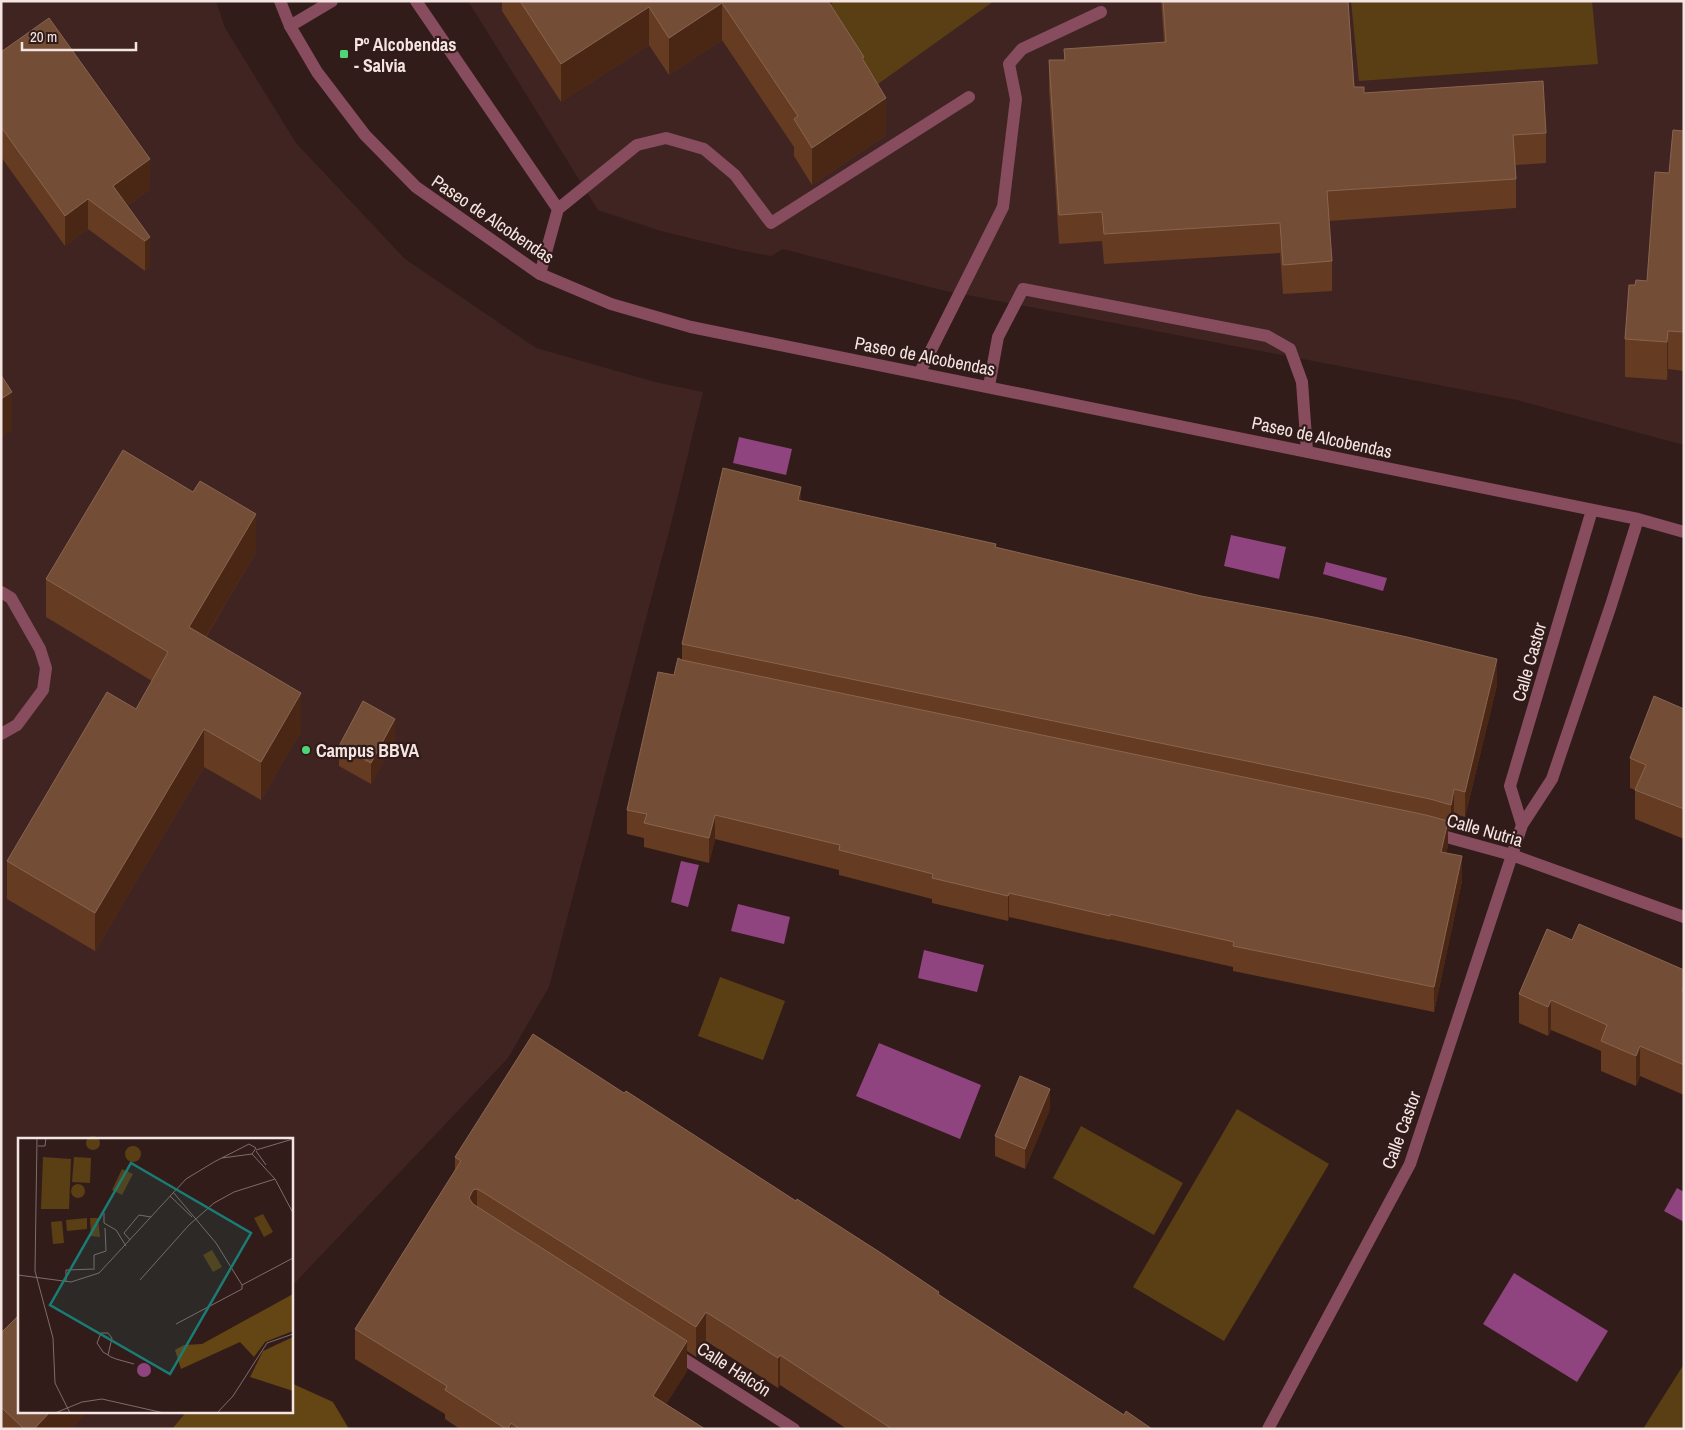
<svg xmlns="http://www.w3.org/2000/svg" width="1685" height="1430" viewBox="0 0 1685 1430" font-family="'Archivo Narrow',sans-serif">
<rect width="100%" height="100%" fill="#311c1a"/>
<!-- built -->
<path fill="#402422" d="M 1,1 L 216,1 L 225,28 L 296,143 L 405,259 L 536,348 L 655,382 L 703,392 L 674,512 L 549,987 L 508,1058 L 291,1287 L 291,1139 L 19,1139 L 19,1411 L 187,1411 L 172,1429 L 1,1429 Z
M 468,1 L 1684,1 L 1684,445 L 1517,400 L 941,290 L 783,249 L 771,256 L 739,250 L 661,231 L 598,210 Z"/>
<!-- green -->
<path fill="#5a3f14" d="M 835,1 L 994,1 L 864,94 L 820,11 Z
M 1351,1 L 1592,1 L 1598,64 L 1359,81 Z
M 720,977 L 785,1001 L 763,1060 L 698,1036 Z
M 1237,1109 L 1329,1164 L 1224,1341 L 1133,1287 Z
M 1081,1126 L 1183,1183 L 1154,1235 L 1053,1178 Z
M 1684,1364 L 1684,1429 L 1643,1429 Z"/>
<!-- forest -->
<path fill="#644514" d="M 291,1383 L 333,1402 L 349,1429 L 172,1429 L 187,1411 L 291,1411 Z"/>
<!-- water -->
<path fill="#8f447f" d="M 739,437 L 792,449 L 786,475 L 733,463 Z
M 1231,535 L 1286,547 L 1279,579 L 1224,566 Z
M 1326,562 L 1387,578 L 1383,591 L 1323,574 Z
M 681,861 L 699,865 L 688,907 L 671,902 Z
M 738,904 L 790,917 L 784,944 L 731,931 Z
M 924,950 L 984,965 L 977,992 L 918,978 Z
M 879,1043 L 981,1085 L 960,1139 L 856,1096 Z
M 1677,1188 L 1684,1192 L 1684,1222 L 1664,1211 Z
M 1514,1273 L 1608,1331 L 1577,1382 L 1483,1324 Z"/>
<g fill="none" stroke-linecap="round" stroke-linejoin="round">
<!-- lane -->
<path stroke="#884c5f" stroke-width="12" d="M 416,1 L 558,209 L 540,274
M 290,26 L 332,1
M 558,209 L 637,145 L 666,138 L 704,149 L 735,175 L 771,223 L 969,97
M 920,372 L 1003,207 L 1016,99 L 1009,64 L 1022,49 L 1101,12
M 989,386 L 998,337 L 1023,289 L 1267,336 L 1290,349 L 1302,382 L 1307,451
M 1,592 L 11,598 L 40,649 L 46,668 L 43,690 L 17,725 L 1,734"/>
<!-- street -->
<path stroke="#884c5f" stroke-width="12" d="M 280,1 L 290,26 L 317,72 L 365,135 L 416,187 L 540,274 L 611,304 L 691,327 L 1638,519 L 1684,532
M 1522,825 L 1510,786 L 1592,510
M 1432,833 L 1512,855 L 1684,917
M 673,1352 L 794,1429
M 1268,1429 L 1410,1164 L 1522,825 L 1552,779 L 1611,605 L 1638,519"/>
</g>
<!-- wall -->
<path fill="#653b21" d="M 502,1 L 828,1 L 864,62 L 886,135 L 812,185 L 794,156 L 794,147 L 722,40 L 669,75 L 649,45 L 561,102 L 502,11 Z
M 1161,1 L 1348,1 L 1354,87 L 1364,93 L 1546,133 L 1546,163 L 1515,165 L 1516,179 L 1516,208 L 1329,221 L 1332,261 L 1332,291 L 1283,294 L 1280,253 L 1104,264 L 1102,241 L 1059,244 L 1049,90 L 1049,60 L 1064,60 L 1064,49 L 1164,43 Z
M 1,52 L 150,189 L 127,206 L 150,237 L 150,266 L 145,271 L 88,229 L 65,246 L 1,157 Z
M 1684,131 L 1684,371 L 1668,369 L 1667,380 L 1625,377 L 1625,339 L 1635,285 L 1647,281 L 1669,173 Z
M 801,501 L 996,547 L 1497,685 L 1465,817 L 1454,814 L 1451,830 L 1448,829 L 1448,846 L 1446,853 L 1462,881 L 1434,1012 L 1233,971 L 1233,967 L 1110,939 L 1110,940 L 1009,917 L 1008,921 L 932,903 L 932,899 L 839,875 L 839,870 L 715,839 L 709,863 L 644,847 L 644,838 L 627,834 L 627,810 L 674,675 L 682,660 L 682,644 Z
M 256,552 L 206,637 L 301,731 L 261,800 L 204,767 L 95,951 L 7,899 L 7,861 L 136,709 L 152,681 L 46,617 L 46,579 Z
M 1684,709 L 1684,839 L 1635,819 L 1635,790 L 1630,788 L 1630,758 Z
M 395,739 L 371,784 L 339,766 L 339,746 Z
M 1572,940 L 1684,970 L 1684,1095 L 1640,1076 L 1636,1086 L 1601,1071 L 1601,1051 L 1551,1030 L 1548,1036 L 1519,1023 L 1519,994 Z
M 1050,1109 L 1025,1169 L 995,1156 L 995,1136 Z
M 455,1157 L 939,1295 L 1124,1415 L 1152,1429 L 847,1429 L 780,1385 L 778,1388 L 706,1341 L 696,1357 L 687,1351 L 687,1371 L 666,1404 L 705,1429 L 460,1429 L 445,1419 L 445,1414 L 355,1359 L 355,1329 L 455,1170 Z
M 1,1333 L 19,1411 L 88,1411 L 71,1429 L 1,1429 Z"/>
<!-- shaded-wall -->
<path fill="#4a2715" d="M 722,3 L 722,40 L 669,75 L 669,38 Z
M 649,7 L 649,45 L 561,102 L 561,64 Z
M 886,98 L 886,135 L 812,185 L 812,148 Z
M 150,159 L 150,189 L 113,216 L 113,186 Z
M 88,199 L 88,229 L 65,246 L 65,216 Z
M 150,237 L 150,266 L 145,271 L 145,241 Z
M 1668,331 L 1668,369 L 1667,380 L 1667,342 Z
M 12,392 L 12,430 L 1,438 L 1,399 Z
M 801,487 L 801,512 L 798,500 Z
M 256,514 L 256,552 L 189,665 L 189,627 Z
M 1497,659 L 1497,685 L 1465,817 L 1465,792 Z
M 301,693 L 301,731 L 261,800 L 261,762 Z
M 395,719 L 395,739 L 371,784 L 371,763 Z
M 204,729 L 204,767 L 95,951 L 95,913 Z
M 1454,789 L 1454,814 L 1451,830 L 1451,805 Z
M 715,815 L 715,839 L 709,863 L 709,838 Z
M 1448,821 L 1448,846 L 1441,877 L 1441,852 Z
M 1462,856 L 1462,881 L 1434,1012 L 1434,987 Z
M 1009,893 L 1009,917 L 1008,921 L 1008,896 Z
M 1551,1000 L 1551,1030 L 1548,1036 L 1548,1007 Z
M 1640,1046 L 1640,1076 L 1636,1086 L 1636,1056 Z
M 1050,1089 L 1050,1109 L 1025,1169 L 1025,1149 Z
M 477,1189 L 477,1219 L 469,1198 L 473,1190 Z
M 706,1312 L 706,1341 L 696,1357 L 696,1327 Z
M 687,1341 L 687,1371 L 653,1425 L 653,1396 Z
M 780,1355 L 780,1385 L 778,1388 L 778,1358 Z
M 51,1411 L 88,1411 L 71,1429 L 34,1429 Z
M 511,1423 L 511,1429 L 508,1429 Z"/>
<!-- building -->
<path fill="#744d36" stroke="#886551" d="M 520,1 L 828,1 L 864,57 L 862,58 L 886,98 L 812,148 L 794,119 L 798,116 L 722,3 L 669,38 L 649,7 L 561,64 Z
M 1163,1 L 1348,1 L 1354,87 L 1364,87 L 1364,93 L 1543,81 L 1546,133 L 1513,135 L 1516,179 L 1327,191 L 1332,261 L 1283,265 L 1280,223 L 1104,234 L 1102,212 L 1059,215 L 1049,60 L 1065,60 L 1064,49 L 1166,42 Z
M 49,18 L 150,159 L 113,186 L 150,237 L 145,241 L 88,199 L 65,216 L 1,127 L 1,52 Z
M 1673,130 L 1684,131 L 1684,332 L 1668,331 L 1667,342 L 1625,339 L 1629,285 L 1635,285 L 1636,280 L 1647,281 L 1655,172 L 1669,173 Z
M 1,375 L 12,392 L 1,399 Z
M 123,450 L 193,492 L 200,481 L 256,514 L 189,627 L 301,693 L 261,762 L 204,729 L 95,913 L 7,861 L 107,692 L 136,709 L 168,652 L 46,579 Z
M 723,468 L 801,487 L 798,500 L 996,544 L 995,547 L 1201,596 L 1319,618 L 1407,637 L 1497,659 L 1465,792 L 1454,789 L 1451,805 L 1430,799 L 682,644 Z
M 678,658 L 682,660 L 1426,815 L 1448,821 L 1441,852 L 1462,856 L 1434,987 L 1233,946 L 1234,942 L 1110,914 L 1110,916 L 1009,893 L 1008,896 L 932,878 L 933,874 L 839,850 L 840,845 L 715,815 L 709,838 L 644,823 L 647,814 L 627,810 L 658,672 L 674,675 Z
M 1654,696 L 1684,709 L 1684,809 L 1635,790 L 1646,765 L 1630,758 Z
M 363,701 L 395,719 L 371,763 L 339,746 Z
M 1579,924 L 1684,970 L 1684,986 L 1682,991 L 1684,992 L 1684,1065 L 1640,1046 L 1636,1056 L 1601,1041 L 1607,1025 L 1551,1000 L 1548,1007 L 1519,994 L 1547,929 L 1572,940 Z
M 533,1034 L 624,1093 L 626,1091 L 796,1201 L 797,1199 L 881,1253 L 939,1292 L 938,1294 L 1124,1415 L 1126,1411 L 1152,1429 L 892,1429 L 780,1355 L 778,1358 L 706,1312 L 696,1327 L 481,1191 L 477,1189 L 473,1190 L 469,1198 L 473,1204 L 687,1341 L 653,1396 L 705,1429 L 520,1429 L 511,1423 L 508,1429 L 506,1429 L 445,1390 L 447,1386 L 355,1329 L 461,1161 L 455,1157 Z
M 1020,1076 L 1050,1089 L 1025,1149 L 995,1136 Z
M 19,1315 L 19,1411 L 51,1411 L 34,1429 L 24,1429 L 1,1407 L 1,1333 Z"/>
<!-- markers -->
<g fill="#4ed676" stroke="#311c1a" stroke-width="2">
<rect x="339" y="49" width="10" height="10" rx="2.5"/>
<circle cx="306" cy="750" r="5"/>
</g>
<g text-anchor="middle" dominant-baseline="central" stroke-width="4.5" stroke-linejoin="round" paint-order="stroke">
<!-- poi labels -->
<g font-size="18" font-weight="bold" fill="#f4e5e3" stroke="#311c1a" text-anchor="start">
<text x="354" y="44">Pº Alcobendas<tspan x="354" dy="21">- Salvia</tspan></text>
<text x="316" y="750">Campus BBVA</text>
</g>
<!-- street labels -->
<g font-size="18" fill="#f4e5e3" stroke="#311c1a">
<text transform="translate(493 219) rotate(34)">Paseo de Alcobendas</text>
<text transform="translate(925 356) rotate(11)">Paseo de Alcobendas</text>
<text transform="translate(1322 437) rotate(12)">Paseo de Alcobendas</text>
<text transform="translate(1529 662) rotate(-74)">Calle Castor</text>
<text transform="translate(1485 830) rotate(16)">Calle Nutria</text>
<text transform="translate(1401 1130) rotate(-70)">Calle Castor</text>
<text transform="translate(734 1369) rotate(33)">Calle Halcón</text>
</g>
</g>
<!-- overview -->
<g transform="translate(18 1138)">
<rect width="275" height="275" fill="#311c1a"/>
<path d="M68 5a7 7 0 1 1 14 0a7 7 0 1 1-14 0ZM107 16a8 8 0 1 1 16 0a8 8 0 1 1-16 0ZM 25,19 L 53,21 L 51,71 L 23,71 ZM 56,19 L 73,20 L 72,45 L 54,44 ZM 104,31 L 115,36 L 104,57 L 94,52 ZM53 53a7 7 0 1 1 14 0a7 7 0 1 1-14 0ZM 245,76 L 255,94 L 246,99 L 236,80 ZM 69,80 L 69,91 L 49,93 L 48,82 ZM 72,80 L 80,80 L 82,99 L 73,98 ZM 44,83 L 46,105 L 35,106 L 33,84 ZM 194,112 L 204,129 L 195,134 L 185,117 Z" fill="#5a3f14"/>
<path d="M 275,156 L 275,193 L 247,204 L 236,219 L 222,204 L 163,231 L 157,212 L 166,207 L 184,206 ZM 275,199 L 275,253 L 232,239 L 245,213 Z" fill="#644514"/>
<path d="M119 232a7 7 0 1 1 14 0a7 7 0 1 1-14 0Z" fill="#8f447f"/>
<path fill="none" stroke="#7f6c6a" stroke-width="1" d="M 19,0 L 17,133 L 35,200 L 37,245 L 52,275M 20,8 L 27,8 L 28,0M 238,12 L 275,1M 238,13 L 248,27M 234,16 L 257,41 L 275,75M 155,54 L 198,105 L 224,147M 152,58 L 174,79M 86,75 L 86,85 L 98,92 L 108,108M 112,102 L 106,95 L 121,77 L 133,79M 76,130 L 76,117 L 88,113 L 87,90M 0,137 L 53,144 L 81,135 L 168,41 L 196,24 L 231,6 L 238,10 L 234,16 L 204,20M 122,142 L 171,87 L 196,65 L 216,54 L 257,41M 48,144 L 48,132 L 77,131M 158,186 L 224,151 L 224,147 L 275,120M 90,217 L 94,200 L 90,195 L 83,195 L 79,205 L 85,214 L 90,217 L 93,219 L 98,221 L 116,226M 37,275 L 64,264 L 84,261 L 146,275M 199,275 L 215,258 L 249,205 L 275,196"/>
<path fill="#1a7c74" fill-opacity="0.15" stroke="#1a7c74" stroke-width="2.5" d="M 113,25 L 233,95 L 152,236 L 32,167 Z"/>
<rect width="275" height="275" fill="none" stroke="#f4e5e3" stroke-width="2.5"/>
</g>
<!-- border -->
<rect width="1685" height="1430" fill="none" stroke="#f4e5e3" stroke-width="5"/>
<!-- scale -->
<path d="M22 42v8h114v-8" fill="none" stroke="#f4e5e3" stroke-width="2.5"/>
<text x="30" y="42" font-size="15" fill="#f4e5e3" stroke="#311c1a" stroke-width="4" paint-order="stroke">20 m</text>
</svg>
